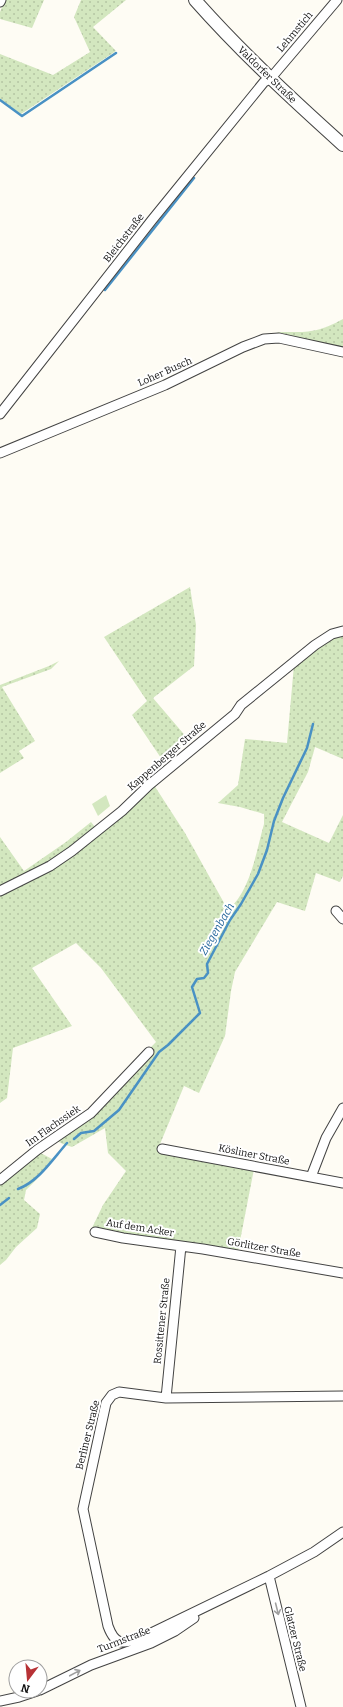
<svg xmlns="http://www.w3.org/2000/svg" width="343" height="1707" viewBox="0 0 343 1707" font-family="Bitter,serif">
<defs>
<pattern id="grass-dots" width="8" height="8" patternUnits="userSpaceOnUse"><rect width="8" height="8" fill="#d3e7bf"/><path d="M2 2h.1M6 6h.1" fill="none" stroke="#b4c5a3" stroke-width="1.8" stroke-linecap="round"/></pattern>
</defs>
<rect width="100%" height="100%" fill="#fefcf4"/>
<!-- grass -->
<path fill="url(#grass-dots)" d="M 5,0 L 44,0 L 32,28 L 0,19 L 0,12 Z
M 81,0 L 126,0 L 93,27 L 116,51 L 21,114 L 0,99 L 0,54 L 53,75 L 90,52 L 74,17 Z
M 343,319 L 343,348 L 276,332 C 306,332 316,334 343,319 Z
M 190,587 L 196,625 L 194,666 L 153,698 L 188,739 L 163,761 L 132,715 L 147,701 L 104,637 Z
M 333,636 L 343,636 L 343,759 L 315,747 L 308,772 L 282,822 L 329,843 L 343,815 L 343,876 L 340,882 L 316,873 L 305,911 L 277,902 L 235,972 L 231,991 L 225,1036 L 199,1093 L 184,1086 L 158,1149 L 254,1169 L 238,1251 L 148,1239 L 92,1228 L 103,1205 L 126,1171 L 108,1153 L 105,1128 L 72,1147 L 63,1144 L 53,1139 L 69,1130 L 156,1042 L 101,968 L 76,943 L 32,968 L 72,1026 L 13,1048 L 7,1098 L 0,1103 L 0,837 L 24,871 L 66,842 L 91,822 L 95,827 L 152,782 L 185,833 L 228,910 C 251,890 256,852 264,824 L 264,814 L 240,807 L 218,803 L 238,785 L 245,739 L 287,743 L 294,665 Z
M 59,661 L 51,669 L 2,687 L 35,741 L 19,751 L 24,758 L 0,773 L 0,685 L 49,666 Z
M 37,1151 L 52,1159 L 37,1179 L 26,1190 L 24,1200 L 40,1214 L 37,1228 L 16,1247 L 6,1260 L 0,1265 L 0,1173 L 4,1178 Z"/>
<!-- park -->
<path fill="#d3e7bf" d="M 106,795 L 110,806 L 98,816 L 92,804 Z"/>
<g fill="none" stroke-linecap="round" stroke-linejoin="round">
<!-- stream -->
<path stroke="#4991c4" stroke-width="2.5" d="M 0,100 L 22,116 L 116,53
M 105,290 L 194,178
M 74,1139 L 81,1133 L 94,1131 L 119,1110 L 159,1052 L 168,1045 L 200,1013 L 192,987 L 197,979 L 204,978 L 208,973 L 207,964 L 230,920 L 241,904 L 258,874 L 267,850 L 274,821 L 283,798 L 307,748 L 313,724
M 18,1189 C 39,1181 52,1160 67,1143
M 0,1205 L 9,1198"/>
<defs>
<path id="minor" d="M 0,2 L 1,0
M 0,414 L 152,220 L 264,82 L 270,79 L 337,0
M 0,453 L 165,385 L 243,347 L 264,339 L 279,338 L 343,352
M 0,891 L 50,866 L 72,851 L 122,811 L 149,785 L 235,714 L 241,705 L 315,645 L 332,634 L 343,631
M 336,911 L 343,919
M 162,1149 L 343,1183
M 311,1177 L 326,1138 L 343,1108
M 0,1180 L 37,1150 L 91,1113 L 149,1052
M 95,1232 L 123,1238 L 203,1249 L 343,1273
M 343,1396 L 166,1398 L 119,1392 L 112,1395 L 106,1403 L 83,1509 L 108,1626 C 116,1648 125,1643 143,1637 L 269,1576 L 314,1552 L 343,1532
M 166,1398 L 181,1246
M 269,1576 L 301,1707
M 40,1690 L 91,1665 L 151,1643 L 175,1631 L 194,1618
M 0,1701 L 19,1697 L 37,1691"/>
<path id="tertiary" d="M 195,0 C 241,52 292,99 343,145"/>
</defs>
<!-- minor casing -->
<use href="#minor" stroke="#434343" stroke-width="11"/>
<!-- tertiary casing -->
<use href="#tertiary" stroke="#434343" stroke-width="14"/>
<!-- minor -->
<use href="#minor" stroke="#fff" stroke-width="9"/>
<!-- tertiary -->
<use href="#tertiary" stroke="#fff" stroke-width="12"/>
</g>
<!-- one-way arrows -->
<defs><path id="oneway-shaft" d="M-6 0H5M1.5-3L5.5 0L1.5 3" fill="none" stroke-width="1.6" stroke-linecap="round" stroke-linejoin="round"/></defs>
<g stroke="#9f9f9f">
<use href="#oneway-shaft" transform="translate(277 1609) rotate(76)"/>
<use href="#oneway-shaft" transform="translate(75 1673) rotate(-28)"/>
</g>
<g text-anchor="middle" dominant-baseline="central" stroke-width="4" stroke-linejoin="round" paint-order="stroke">
<!-- street labels -->
<g font-size="10" fill="#101010" stroke="#fff">
<text transform="translate(295 32) rotate(-50)">Lehmstich</text>
<text transform="translate(267 75) rotate(44)">Valdorfer Straße</text>
<text transform="translate(124 238) rotate(-52)">Bleichstraße</text>
<text transform="translate(165 372) rotate(-24)">Loher Busch</text>
<text transform="translate(167 756) rotate(-41)">Kappenberger Straße</text>
<text transform="translate(53 1126) rotate(-35)">Im Flachssiek</text>
<text transform="translate(254 1155) rotate(11)">Kösliner Straße</text>
<text transform="translate(140 1228) rotate(9)">Auf dem Acker</text>
<text transform="translate(264 1248) rotate(10)">Görlitzer Straße</text>
<text transform="translate(162 1321) rotate(-84)">Rossittener Straße</text>
<text transform="translate(88 1435) rotate(-76)">Berliner Straße</text>
<text transform="translate(295 1639) rotate(76)">Glatzer Straße</text>
<text transform="translate(124 1640) rotate(-21)">Turmstraße</text>
</g>
<!-- water labels -->
<g font-size="11" font-style="italic" fill="#22649a" stroke="#fff">
<text transform="translate(217 929) rotate(-60)">Ziegenbach</text>
</g>
</g>
<!-- north arrow -->
<g transform="translate(28 1679) rotate(196)"><circle r="19" fill="#ffffff" stroke="#9f9f9f"/>
<path d="M0-3L7 15L0 10L-7 15Z" fill="#b73236"/>
<text y="-6" font-size="11" font-weight="bold" text-anchor="middle" fill="#101010">N</text>
</g>
</svg>
